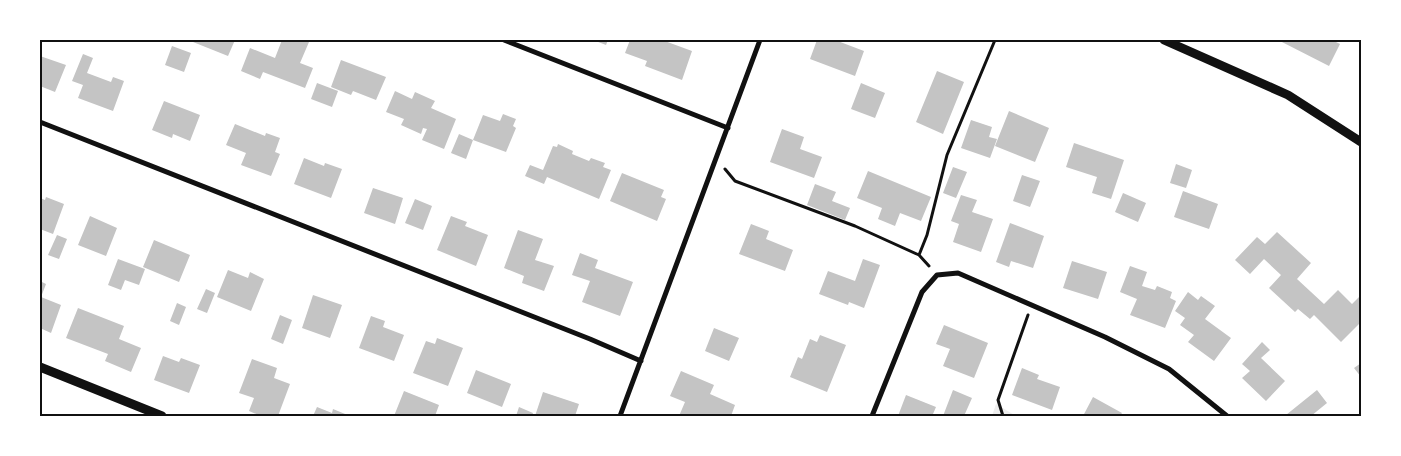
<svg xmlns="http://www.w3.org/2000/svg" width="1401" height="456" viewBox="0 0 1401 456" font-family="Mulish,sans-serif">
<rect width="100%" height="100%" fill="#fff"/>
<!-- green -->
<path fill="#eee" d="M 996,404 L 1016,416 L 992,416 Z"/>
<!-- building -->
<path fill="#c4c4c4" d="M 188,40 L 235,40 L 228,56 Z
M 282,40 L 305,40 L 309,42 L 300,63 L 313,68 L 305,88 L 263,72 L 260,79 L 241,71 L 250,48 L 275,58 Z
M 593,40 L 608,40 L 606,45 Z
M 630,40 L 662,40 L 692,51 L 682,80 L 645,66 L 647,61 L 625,53 Z
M 817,40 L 835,40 L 864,51 L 855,76 L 810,59 Z
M 1278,40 L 1332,40 L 1340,44 L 1329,66 Z
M 172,46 L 191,53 L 184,72 L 165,65 Z
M 83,54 L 93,58 L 87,73 L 111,82 L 113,77 L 124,81 L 113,111 L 78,98 L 83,85 L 72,81 Z
M 40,56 L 66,65 L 55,92 L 40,86 Z
M 341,60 L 386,77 L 376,100 L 353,91 L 351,95 L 331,87 Z
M 937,71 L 964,82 L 943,134 L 916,122 Z
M 317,83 L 338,91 L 332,107 L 311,99 Z
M 861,83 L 885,93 L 875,118 L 851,109 Z
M 395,91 L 412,99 L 415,92 L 435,101 L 431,108 L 456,119 L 444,149 L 422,140 L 427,129 L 423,128 L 421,134 L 401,125 L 404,119 L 386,112 Z
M 164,101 L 200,115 L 190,141 L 173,134 L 172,138 L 152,130 Z
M 1009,111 L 1049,128 L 1035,162 L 995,146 Z
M 503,114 L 516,119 L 513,126 L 516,128 L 506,152 L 473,140 L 466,159 L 451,153 L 459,134 L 473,140 L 483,115 L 500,121 Z
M 971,120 L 992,127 L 989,137 L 997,139 L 990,158 L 961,148 Z
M 235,124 L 265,136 L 266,133 L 280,138 L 275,152 L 280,154 L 271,176 L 241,165 L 246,153 L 226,145 Z
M 782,129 L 804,137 L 800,149 L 822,157 L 814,178 L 770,162 Z
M 1074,143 L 1124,160 L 1111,199 L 1092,193 L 1097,177 L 1066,167 Z
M 558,144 L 573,151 L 572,154 L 589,161 L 591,158 L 605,163 L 603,167 L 611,170 L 599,199 L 547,177 L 544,184 L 525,176 L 530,165 L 543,170 L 553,146 L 557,147 Z
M 304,158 L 324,166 L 325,163 L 342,169 L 331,198 L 294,184 Z
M 1176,164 L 1192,170 L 1186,188 L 1170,183 Z
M 953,167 L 967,172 L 956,198 L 943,193 Z
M 868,171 L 931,197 L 921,221 L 900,213 L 895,226 L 878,219 L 882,208 L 857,198 Z
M 622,173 L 664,190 L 661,197 L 666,199 L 657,221 L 610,201 Z
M 1022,175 L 1040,181 L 1030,207 L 1013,201 Z
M 815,184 L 836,192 L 832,201 L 850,208 L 845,220 L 807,205 Z
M 373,188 L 403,198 L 395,224 L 364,213 Z
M 1183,191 L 1218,204 L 1209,229 L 1174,217 Z
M 1123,193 L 1146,203 L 1138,222 L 1115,212 Z
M 961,195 L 977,200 L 972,212 L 993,219 L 981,252 L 953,242 L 959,224 L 951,221 Z
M 46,197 L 64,204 L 53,234 L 40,229 L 40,198 L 45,200 Z
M 415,199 L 432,206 L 423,230 L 405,223 Z
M 90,216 L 117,228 L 106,256 L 78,245 Z
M 451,216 L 467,222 L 465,226 L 488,235 L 476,266 L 437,250 Z
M 1010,223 L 1044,236 L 1033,268 L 1011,261 L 1009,267 L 996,262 Z
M 751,224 L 769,231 L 766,239 L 793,250 L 785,271 L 739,254 Z
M 518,230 L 543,239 L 535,260 L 554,266 L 544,291 L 522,283 L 524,276 L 504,268 Z
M 1277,232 L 1311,263 L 1297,279 L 1324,304 L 1338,290 L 1352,304 L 1361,295 L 1361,322 L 1341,342 L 1314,315 L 1310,319 L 1298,309 L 1295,312 L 1269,288 L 1281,275 L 1264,259 L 1250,274 L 1235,260 L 1257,237 L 1265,244 Z
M 57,235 L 67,239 L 59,259 L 48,255 Z
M 154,240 L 190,255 L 179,282 L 143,267 Z
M 580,253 L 598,260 L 595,268 L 633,282 L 620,316 L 582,302 L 590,281 L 572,275 Z
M 118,259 L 145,269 L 139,285 L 125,280 L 121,290 L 108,285 Z
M 863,259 L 880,265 L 864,308 L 849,302 L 848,305 L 819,294 L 828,271 L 855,281 Z
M 1072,261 L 1107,272 L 1098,299 L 1063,288 Z
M 1130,266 L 1147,272 L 1142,286 L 1155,290 L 1157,286 L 1172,292 L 1170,298 L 1176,301 L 1165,328 L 1130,315 L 1137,299 L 1120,292 Z
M 228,270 L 248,278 L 250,272 L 264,279 L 251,311 L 217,297 Z
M 40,281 L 46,284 L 41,297 L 61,305 L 51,333 L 40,328 Z
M 206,289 L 215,293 L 207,313 L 197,309 Z
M 1188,292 L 1198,300 L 1201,296 L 1215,306 L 1205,319 L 1231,338 L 1214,361 L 1188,342 L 1194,335 L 1180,325 L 1185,318 L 1175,311 Z
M 313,295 L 342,305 L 330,338 L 302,328 Z
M 177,303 L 186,307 L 179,325 L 170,321 Z
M 78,308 L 124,326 L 119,339 L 141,348 L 131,372 L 105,361 L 108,354 L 66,338 Z
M 280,315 L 292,320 L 283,344 L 271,339 Z
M 371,316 L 385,321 L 383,327 L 404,335 L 394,361 L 359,348 Z
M 944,325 L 988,343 L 974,378 L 943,366 L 950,349 L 936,344 Z
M 714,328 L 739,338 L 729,361 L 705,351 Z
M 820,335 L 846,345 L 827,392 L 790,377 L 798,357 L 802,359 L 810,339 L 817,342 Z
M 437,338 L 463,348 L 448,386 L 413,373 L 426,341 L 435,344 Z
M 1262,342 L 1270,350 L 1261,358 L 1285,381 L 1266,401 L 1242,378 L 1250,371 L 1242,364 Z
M 163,356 L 179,362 L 181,358 L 200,365 L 189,393 L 154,380 Z
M 252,359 L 277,368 L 274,378 L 290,384 L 278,416 L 261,416 L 249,411 L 254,398 L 239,393 Z
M 1361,363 L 1361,377 L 1354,368 Z
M 1022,368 L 1039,375 L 1037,379 L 1060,387 L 1052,410 L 1012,395 Z
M 476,370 L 511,384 L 502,407 L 467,393 Z
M 681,371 L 714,385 L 710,394 L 735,405 L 731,416 L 679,416 L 685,402 L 670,396 Z
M 953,390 L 972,398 L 964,416 L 943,416 Z
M 1317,390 L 1327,403 L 1311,416 L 1287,416 L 1286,415 Z
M 404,391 L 439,405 L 435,416 L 394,416 Z
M 543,392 L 579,404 L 575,416 L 535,416 Z
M 906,395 L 936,407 L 933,414 L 939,416 L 898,416 Z
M 1093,397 L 1122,413 L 1120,416 L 1083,416 Z
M 317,407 L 332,413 L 333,409 L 350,416 L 313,416 Z
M 519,407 L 533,413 L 532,416 L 516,416 Z"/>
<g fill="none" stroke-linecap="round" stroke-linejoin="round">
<!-- path -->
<path stroke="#111" stroke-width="3" d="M 725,169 L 735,181 L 855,226 L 919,255 L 927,235 L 947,155 L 995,40
M 919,255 L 929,266
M 1003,416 L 998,400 L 1028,315"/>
<!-- minor -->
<path stroke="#111" stroke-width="5" d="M 504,40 L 728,128
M 40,122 L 590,339 L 641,361
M 620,416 L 760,40
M 872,416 L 922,292 L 937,275 L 958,273 L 1105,337 L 1169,369 L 1227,416"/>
<!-- tertiary -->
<path stroke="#111" stroke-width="9" d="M 1164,40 L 1288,95 L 1361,142
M 40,367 L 162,416"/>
</g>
<!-- border -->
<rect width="1401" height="456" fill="none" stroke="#ffffff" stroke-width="82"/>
<rect x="41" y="41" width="1319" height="374" fill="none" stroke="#111" stroke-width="2"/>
</svg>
